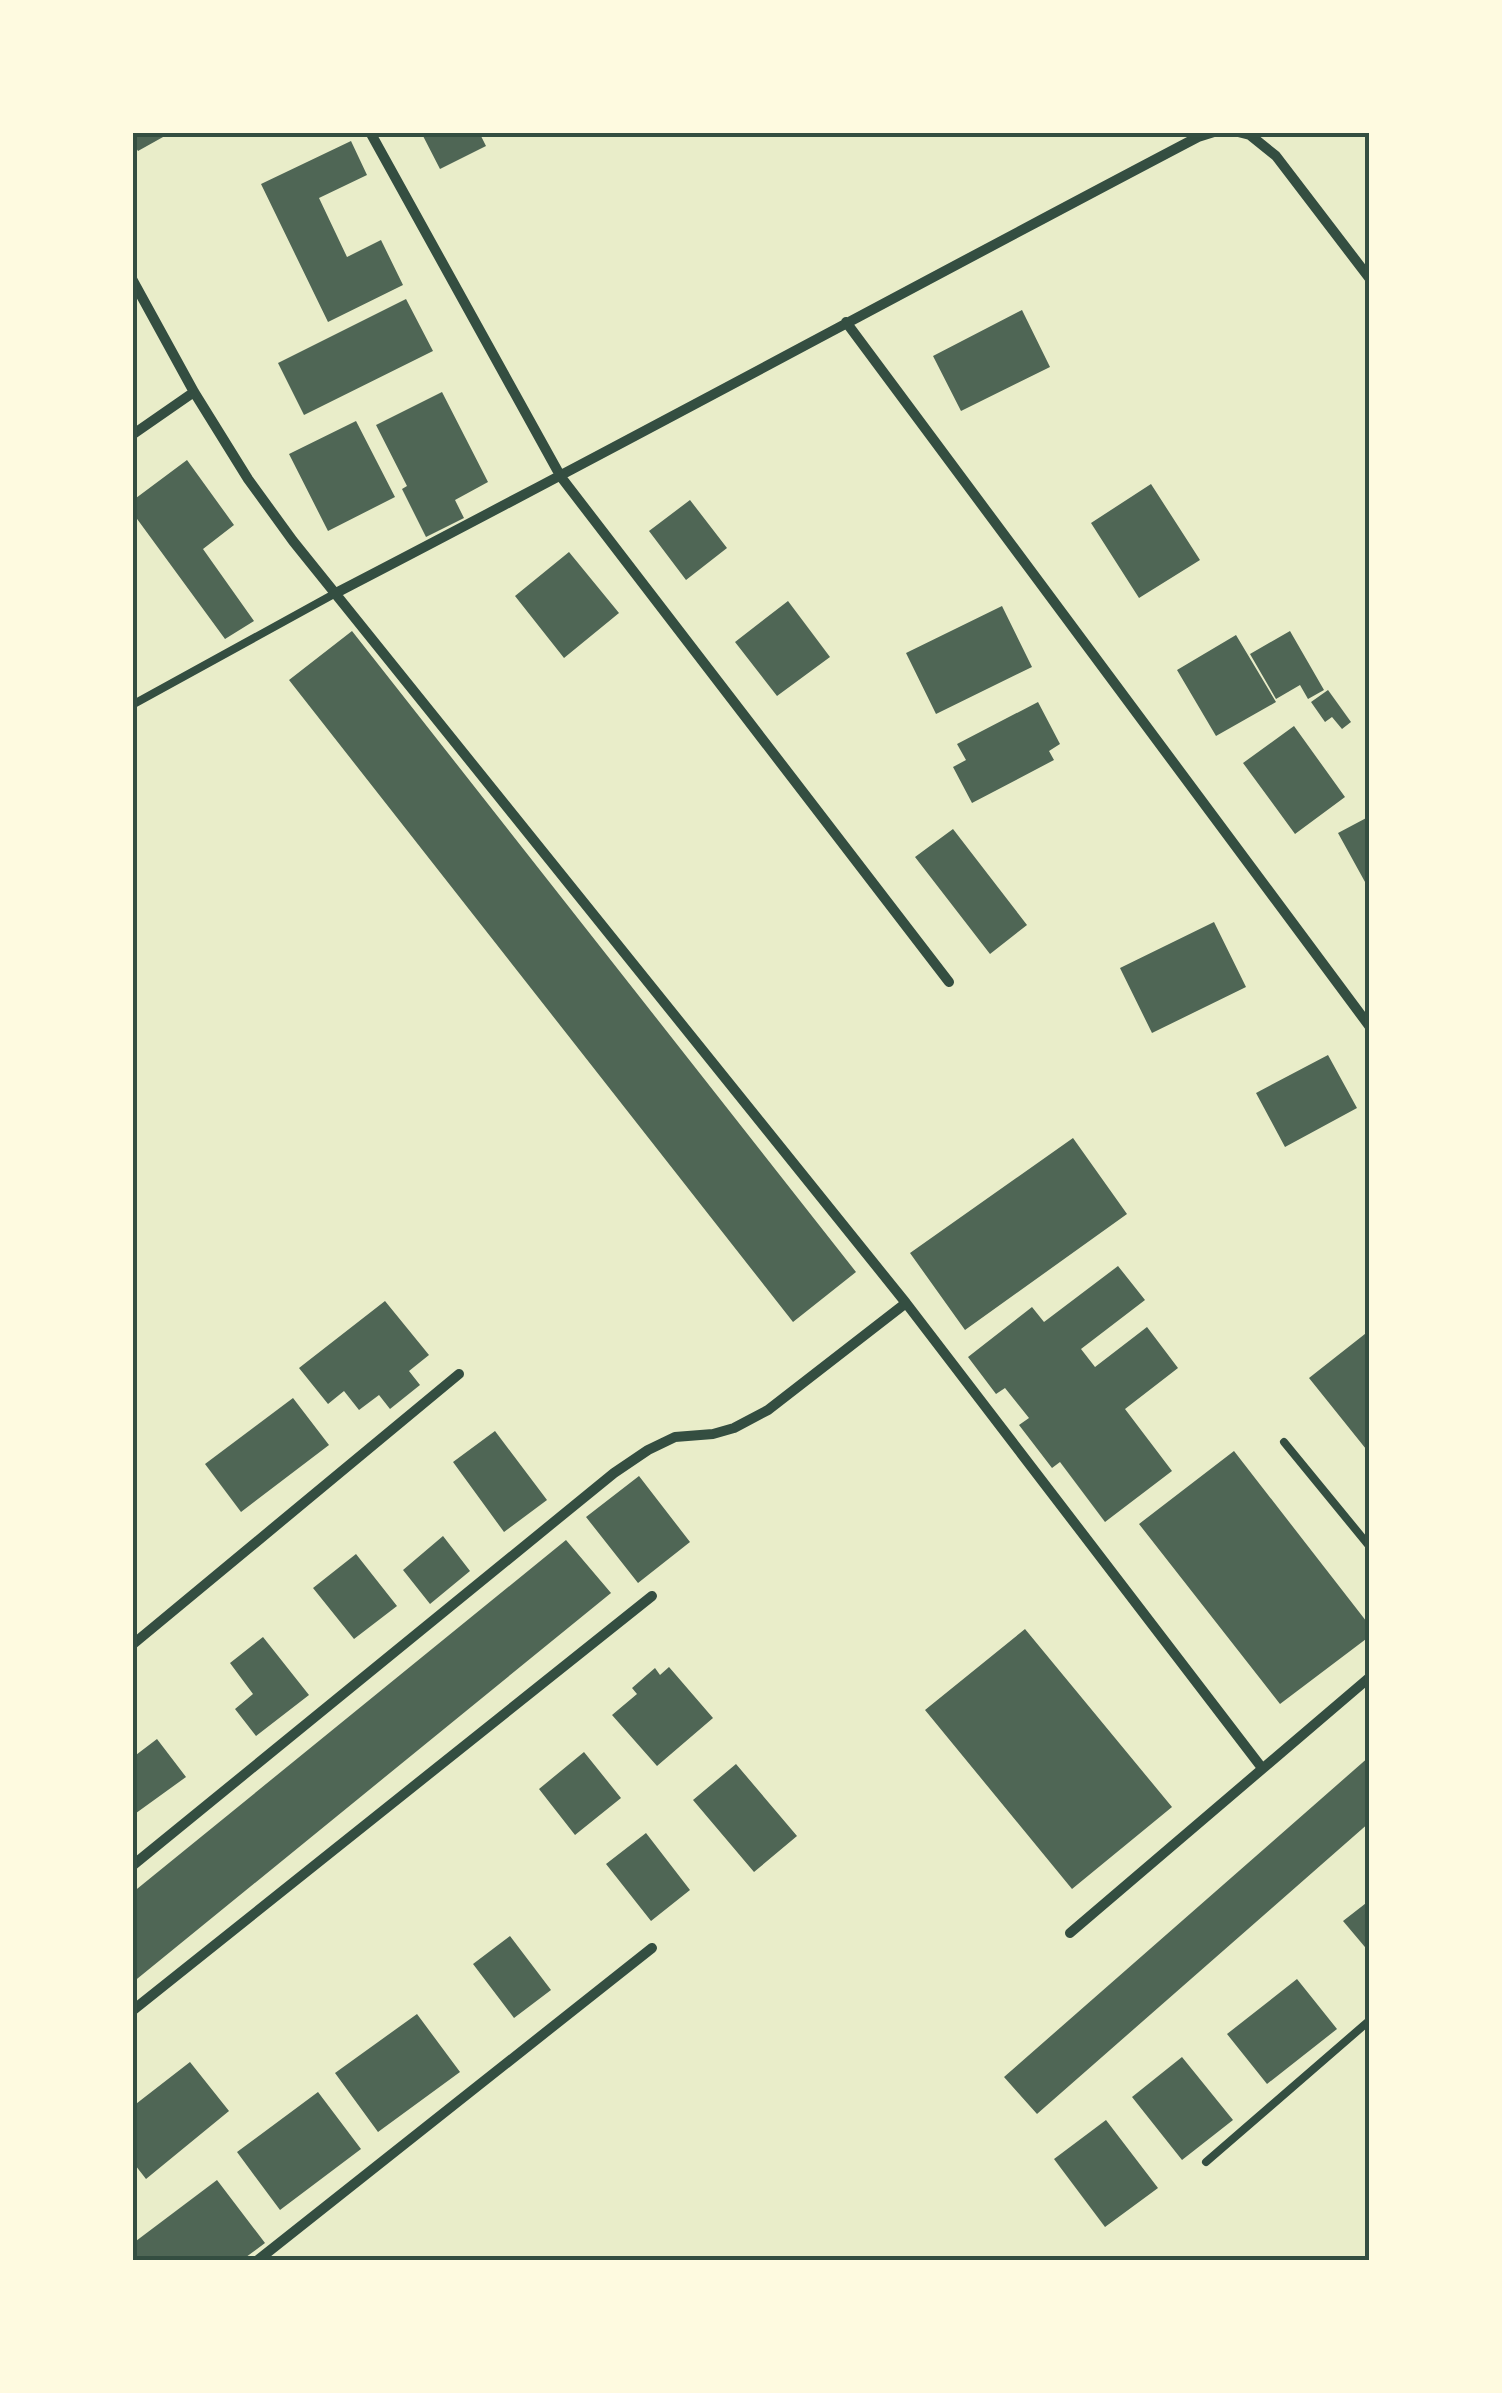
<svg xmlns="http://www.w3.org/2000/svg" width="1502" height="2393" viewBox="0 0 1502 2393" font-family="'Exo 2',sans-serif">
<rect width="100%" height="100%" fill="#e9edc9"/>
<!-- building -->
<path fill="#4f6655" d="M 132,132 L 172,132 L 138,151 L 132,142 Z
M 424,132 L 479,132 L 486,146 L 440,169 L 422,134 Z
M 351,141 L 367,175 L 319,198 L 347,257 L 381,240 L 403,285 L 328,322 L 261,184 Z
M 406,299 L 433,351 L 304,415 L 278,363 Z
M 1022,310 L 1050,367 L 961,411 L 933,356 Z
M 442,392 L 488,482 L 455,500 L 464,518 L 426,537 L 402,489 L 407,486 L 376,425 Z
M 356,421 L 395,497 L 328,531 L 289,454 Z
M 187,460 L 234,525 L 203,549 L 254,621 L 225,639 L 132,512 L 132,501 Z
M 1151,484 L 1200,560 L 1139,598 L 1091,523 Z
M 690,500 L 727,548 L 686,580 L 649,531 Z
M 569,552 L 619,613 L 564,658 L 515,596 Z
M 788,601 L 830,657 L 777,696 L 735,642 Z
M 1002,606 L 1032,667 L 936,714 L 906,653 Z
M 352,631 L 856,1272 L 793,1322 L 289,680 Z
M 1290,631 L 1324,690 L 1308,699 L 1300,685 L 1276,699 L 1250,654 Z
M 1236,635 L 1276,702 L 1216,736 L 1177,670 Z
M 1328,690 L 1351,722 L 1342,729 L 1332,717 L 1325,722 L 1311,702 Z
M 1038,702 L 1060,744 L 1049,751 L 1054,760 L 972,803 L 953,767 L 966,760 L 957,744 Z
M 1294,726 L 1345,797 L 1295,834 L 1243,763 Z
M 1370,816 L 1370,891 L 1338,833 Z
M 953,829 L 1027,925 L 990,954 L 915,857 Z
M 1214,922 L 1246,987 L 1152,1033 L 1120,968 Z
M 1328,1055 L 1357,1108 L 1285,1147 L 1256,1093 Z
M 1073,1138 L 1127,1214 L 965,1330 L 910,1253 Z
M 1118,1266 L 1145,1300 L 1081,1349 L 1095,1367 L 1147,1327 L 1178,1368 L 1125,1409 L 1172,1471 L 1105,1522 L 1060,1462 L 1052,1468 L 1019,1425 L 1029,1418 L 1005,1388 L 996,1394 L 968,1357 L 1032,1307 L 1044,1322 Z
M 385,1301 L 429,1355 L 409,1371 L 420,1385 L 390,1409 L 379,1395 L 359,1410 L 344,1391 L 328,1404 L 299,1368 Z
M 1370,1330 L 1370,1454 L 1309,1378 Z
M 293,1398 L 329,1445 L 241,1512 L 205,1464 Z
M 495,1431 L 547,1500 L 504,1532 L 453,1462 Z
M 1234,1451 L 1370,1626 L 1370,1636 L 1280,1704 L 1139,1524 Z
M 639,1476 L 690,1542 L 638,1583 L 586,1517 Z
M 443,1536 L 470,1571 L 430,1604 L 403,1570 Z
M 566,1540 L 611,1593 L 132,1983 L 132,1893 Z
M 356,1554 L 397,1606 L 354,1639 L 313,1588 Z
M 1025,1629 L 1172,1807 L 1072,1889 L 925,1710 Z
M 263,1637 L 309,1695 L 256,1736 L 235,1709 L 253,1694 L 230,1663 Z
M 669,1667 L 713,1718 L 657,1766 L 612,1715 L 637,1694 L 632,1688 L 655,1668 L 660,1675 Z
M 157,1739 L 186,1777 L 132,1816 L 132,1758 Z
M 584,1752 L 621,1798 L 575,1835 L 539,1789 Z
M 1370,1756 L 1370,1822 L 1037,2114 L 1004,2077 Z
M 736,1764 L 797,1836 L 754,1872 L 693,1800 Z
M 646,1833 L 690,1890 L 651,1921 L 606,1864 Z
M 1370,1900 L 1370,1953 L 1343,1921 Z
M 510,1936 L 551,1990 L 514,2018 L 473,1964 Z
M 1297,1979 L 1337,2029 L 1267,2084 L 1227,2034 Z
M 417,2014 L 460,2072 L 378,2132 L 335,2073 Z
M 1182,2057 L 1233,2120 L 1182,2160 L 1132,2097 Z
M 190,2062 L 229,2111 L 146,2179 L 132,2161 L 132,2107 Z
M 318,2092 L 361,2149 L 280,2210 L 237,2152 Z
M 1106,2120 L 1158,2188 L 1105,2227 L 1054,2159 Z
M 217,2180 L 265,2243 L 242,2260 L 132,2260 L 132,2244 Z"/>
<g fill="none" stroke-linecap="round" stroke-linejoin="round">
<!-- service -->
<path stroke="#344e41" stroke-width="8" d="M 132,705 L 334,594
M 1284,1442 L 1370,1547
M 1206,2162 L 1370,2020"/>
<!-- minor -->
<path stroke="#344e41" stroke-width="10" d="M 370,132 L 561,477 L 949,982
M 1238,132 L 1250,135 L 1276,156 L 1370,279
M 132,279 L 194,392 L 248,479 L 293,541 L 906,1303 L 1262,1768
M 846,322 L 1370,1027
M 132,435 L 194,392
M 334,594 C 624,444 910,288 1198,137 L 1214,132
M 132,1645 L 459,1374
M 132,1866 L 614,1473 L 648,1450 L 675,1437 L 713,1434 L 734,1428 L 768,1410 L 906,1303
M 1070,1933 L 1370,1677
M 132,2011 L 652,1596
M 258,2260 L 652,1948"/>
</g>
<!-- border -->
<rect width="1502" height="2393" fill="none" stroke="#fefae0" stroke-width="270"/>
<rect x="135" y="135" width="1232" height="2123" fill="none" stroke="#344e41" stroke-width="4"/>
</svg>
